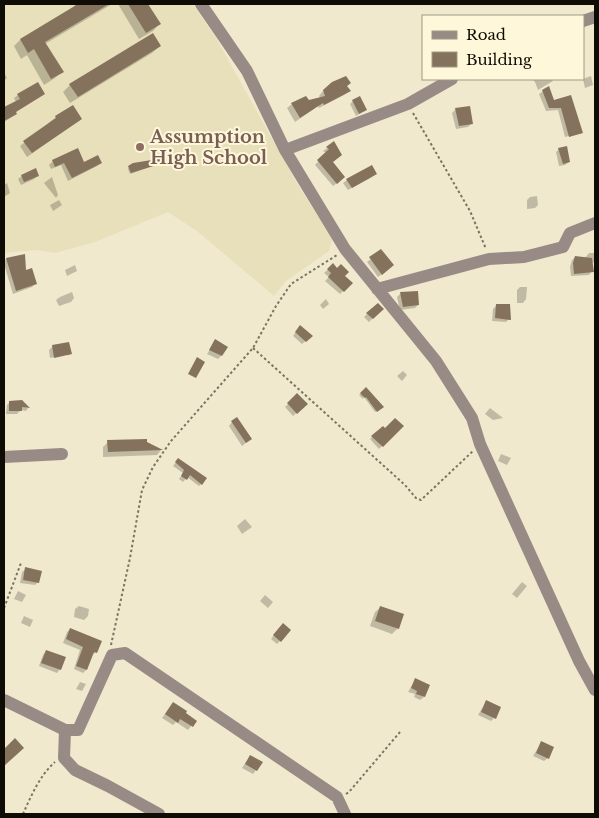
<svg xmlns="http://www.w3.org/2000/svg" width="599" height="818" viewBox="0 0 599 818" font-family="'Libre Baskerville',serif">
<rect width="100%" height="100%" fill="#f0e9cd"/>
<!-- built -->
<path fill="#e8dfbb" d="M 4,4 L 193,4 L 216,38 L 299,187 L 332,238 L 329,251 L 286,281 L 274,296 L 197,231 L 168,212 L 95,242 L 55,253 L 36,250 L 4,253 Z"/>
<!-- shadow -->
<path fill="#0003" d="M 74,4 L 112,4 L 45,44 L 62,72 L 55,78 L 44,85 L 27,55 L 21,59 L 14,46 L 20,40 L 75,7 Z
M 118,4 L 147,4 L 159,24 L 153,31 L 139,39 Z
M 160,46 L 152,53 L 70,103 L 63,92 L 70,85 Z
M 4,72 L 7,78 L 4,81 Z
M 591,76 L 593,85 L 585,88 L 583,79 Z
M 532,79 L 552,79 L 553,81 L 538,90 L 535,82 Z
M 350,83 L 346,87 L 349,91 L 344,95 L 319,108 L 318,106 L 295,122 L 287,108 L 292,104 L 320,98 L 319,96 L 323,91 Z
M 548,88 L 553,101 L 570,96 L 581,133 L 579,134 L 579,133 L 565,137 L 558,110 L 546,111 L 539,94 Z
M 43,94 L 15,112 L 16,114 L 12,117 L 4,122 L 4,108 L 16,102 L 14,98 L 18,95 Z
M 353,101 L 365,110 L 356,116 L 350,104 Z
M 456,109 L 471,124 L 468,127 L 456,129 L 452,113 Z
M 56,117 L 81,119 L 27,157 L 20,146 Z
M 334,143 L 332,162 L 340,181 L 333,186 L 315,165 L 326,153 L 323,151 Z
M 559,149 L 569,162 L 565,165 L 559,166 L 556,152 Z
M 53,161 L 84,164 L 101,163 L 97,166 L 68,181 L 61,165 L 51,169 L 49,165 Z
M 164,162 L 130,174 L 128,169 L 129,167 Z
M 38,175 L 34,179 L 21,185 L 18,179 L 22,176 Z
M 52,177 L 58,195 L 56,198 L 44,183 Z
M 372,177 L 348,190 L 343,183 L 347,180 Z
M 7,183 L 10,193 L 4,197 L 4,185 Z
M 537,196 L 538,205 L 535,208 L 527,209 L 527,200 L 530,197 Z
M 59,200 L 62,205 L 53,211 L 50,205 Z
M 381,251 L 389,269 L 378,277 L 367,262 Z
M 589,253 L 595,253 L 595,262 L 591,263 L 592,271 L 589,275 L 571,276 L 570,267 L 572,260 L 575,257 L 585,258 Z
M 6,259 L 25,271 L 35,284 L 32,287 L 13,294 L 4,264 L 4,261 Z
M 75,265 L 77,271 L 67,276 L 65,270 Z
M 333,265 L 351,283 L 340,294 L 325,281 L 329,277 L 324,273 Z
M 520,287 L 527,287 L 526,299 L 523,303 L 517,303 L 517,290 Z
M 72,292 L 74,298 L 71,302 L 59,306 L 56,300 L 60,297 Z
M 400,294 L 418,305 L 415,308 L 400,310 L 397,297 Z
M 326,299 L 329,304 L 323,309 L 320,305 Z
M 377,304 L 382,309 L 369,322 L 364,317 Z
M 497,305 L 509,319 L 506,322 L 492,321 L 493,309 Z
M 297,330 L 311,336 L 302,344 L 293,336 Z
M 215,341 L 221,356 L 218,359 L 207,354 Z
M 68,343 L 70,354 L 68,356 L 68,354 L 50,358 L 49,350 L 52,347 Z
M 403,371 L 407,375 L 402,381 L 397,376 Z
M 366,389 L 382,407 L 375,412 L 364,397 L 363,399 L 359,395 Z
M 297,395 L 306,404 L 293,416 L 285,407 Z
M 10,402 L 28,408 L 26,411 L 21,410 L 17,414 L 6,414 L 7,405 Z
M 490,408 L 503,418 L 493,420 L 485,414 Z
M 232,422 L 251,439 L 242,446 L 229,426 Z
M 402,426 L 379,449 L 370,439 L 383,427 L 385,430 Z
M 108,442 L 146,442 L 161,450 L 157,455 L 103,457 L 103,447 Z
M 501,454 L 511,458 L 507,465 L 498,461 Z
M 176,462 L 201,484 L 199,486 L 187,477 L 183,482 L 179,479 L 183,473 L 173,466 Z
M 245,519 L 252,527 L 242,534 L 237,526 Z
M 26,569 L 38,582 L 35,585 L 20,583 L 22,572 Z
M 522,582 L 527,586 L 517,598 L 512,594 Z
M 18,591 L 26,595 L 22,602 L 14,599 Z
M 265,595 L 273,602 L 268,608 L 260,601 Z
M 79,606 L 89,609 L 88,616 L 84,620 L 74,617 L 75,609 Z
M 381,607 L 398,628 L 392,634 L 370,626 L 375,612 Z
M 24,616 L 33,620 L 30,627 L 21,623 Z
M 279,628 L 280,641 L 277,644 L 271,639 Z
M 70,629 L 96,652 L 92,655 L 86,670 L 83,673 L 74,669 L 80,650 L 63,643 L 67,632 Z
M 46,651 L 60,669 L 57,673 L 39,666 L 43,655 Z
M 415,680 L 424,697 L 420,700 L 414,697 L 415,694 L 408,692 Z
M 80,682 L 86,684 L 82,691 L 76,689 Z
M 486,702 L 494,718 L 491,721 L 478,715 Z
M 173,703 L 184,714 L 195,721 L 188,730 L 176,722 L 173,725 L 162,718 Z
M 541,743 L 548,758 L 544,761 L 533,756 Z
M 250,756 L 256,770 L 253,774 L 242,768 Z"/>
<!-- building -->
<path fill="#84725d" d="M 78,4 L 109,4 L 45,42 L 64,72 L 51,79 L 34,49 L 28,53 L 20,39 Z
M 128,4 L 148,4 L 161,24 L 146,33 Z
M 153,33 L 161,46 L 78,97 L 69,84 Z
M 346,76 L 351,83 L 347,86 L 351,91 L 324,105 L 323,103 L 300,118 L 291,103 L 306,96 L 309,100 L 325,96 L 323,90 L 332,82 Z
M 38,82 L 45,94 L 16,112 L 17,114 L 4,121 L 4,107 L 20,99 L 17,94 Z
M 549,86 L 554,100 L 571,95 L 583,133 L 569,137 L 561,108 L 549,108 L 542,90 Z
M 360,96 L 367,110 L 359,114 L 352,100 Z
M 73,105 L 82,119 L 32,153 L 23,141 L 56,118 L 55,116 Z
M 470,106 L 473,124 L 459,126 L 455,108 Z
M 334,141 L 342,155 L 333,162 L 345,177 L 337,184 L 317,160 L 329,149 L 326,147 Z
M 567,146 L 570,162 L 563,164 L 558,148 Z
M 78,148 L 84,162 L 98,155 L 102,163 L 72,178 L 64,163 L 55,167 L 52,160 Z
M 164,158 L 166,162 L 131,173 L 128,166 L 133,163 Z
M 372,165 L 377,174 L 352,188 L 346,179 Z
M 36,168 L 39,176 L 24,182 L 21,175 Z
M 381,249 L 394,265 L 382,275 L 369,257 Z
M 25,254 L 26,270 L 32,268 L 37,284 L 16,291 L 6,258 Z
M 575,256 L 592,258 L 594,272 L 574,274 L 573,263 Z
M 333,263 L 337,268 L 341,264 L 349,272 L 345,276 L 353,283 L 344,292 L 328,277 L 331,273 L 327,269 Z
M 418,291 L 419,305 L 403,307 L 400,292 Z
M 378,303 L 384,309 L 373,319 L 366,313 Z
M 496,304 L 510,304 L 511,320 L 495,318 Z
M 300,325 L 313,336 L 306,342 L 295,332 Z
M 215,339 L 228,347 L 222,356 L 209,350 Z
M 69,342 L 72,354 L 54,358 L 52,345 Z
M 197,357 L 205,362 L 196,378 L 188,374 Z
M 366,387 L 384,407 L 377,412 L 366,397 L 365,398 L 360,393 Z
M 297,393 L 308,404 L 297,414 L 287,403 Z
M 22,400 L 30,408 L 22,407 L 22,411 L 9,411 L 9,401 Z
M 237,417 L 252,439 L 246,443 L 231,421 Z
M 395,418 L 404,426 L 383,447 L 371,436 L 383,426 L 385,428 Z
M 147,439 L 147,442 L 163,450 L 108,452 L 107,440 Z
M 178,458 L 207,478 L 202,485 L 190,475 L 187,480 L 181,476 L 184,470 L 175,462 Z
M 25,567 L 42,571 L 39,583 L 23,580 Z
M 380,606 L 404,614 L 399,629 L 375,621 Z
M 283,623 L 291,630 L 281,642 L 273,635 Z
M 70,628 L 102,641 L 97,653 L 94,652 L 87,670 L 76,666 L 83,647 L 66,639 Z
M 46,650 L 66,657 L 61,670 L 41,663 Z
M 415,678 L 430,685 L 425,697 L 416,694 L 417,691 L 411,688 Z
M 486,700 L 501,707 L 496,719 L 481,712 Z
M 173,702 L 187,711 L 186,713 L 197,721 L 193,727 L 180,719 L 178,723 L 165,714 Z
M 15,738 L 24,748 L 4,766 L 4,749 Z
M 541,741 L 554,747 L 549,759 L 536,753 Z
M 250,755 L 263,762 L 257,771 L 245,764 Z"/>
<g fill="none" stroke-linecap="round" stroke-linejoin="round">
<!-- path -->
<path stroke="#797463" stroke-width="2" stroke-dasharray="2.5 2.5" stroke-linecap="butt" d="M 413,113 L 470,211 L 486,249
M 253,348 L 405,485 L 416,498 L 421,500 L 473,451
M 4,608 L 21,563
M 111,645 L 130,558 L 142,490 L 153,467 L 171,441 L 253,348 L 276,306 L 291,284 L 337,255
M 346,794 L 349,792 L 400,732
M 23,814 C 31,796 40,775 55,762"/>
<!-- minor -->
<path stroke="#988b86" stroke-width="12" d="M 201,4 L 247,71 L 285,150 L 345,249 L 436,361 L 472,418 L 480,444 L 579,661 L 595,690
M 583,21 L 595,17
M 285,150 L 408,104 L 452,79
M 377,289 L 489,259 L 524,257 L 563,247 L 570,233 L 595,223
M 4,457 L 62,454
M 4,700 L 65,730 L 78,730 L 112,655 L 125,653 L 337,797 L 345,814
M 65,730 L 64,758 L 75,770 L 108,786 L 159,814"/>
</g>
<!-- markers -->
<circle fill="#8d6e63" stroke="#fef7da" stroke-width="2" cx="140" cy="147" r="5"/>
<g text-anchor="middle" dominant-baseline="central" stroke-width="4" stroke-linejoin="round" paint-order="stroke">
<!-- education labels -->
<g font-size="18" font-weight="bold" fill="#785e54" stroke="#fef7da" text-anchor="start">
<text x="150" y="137">Assumption<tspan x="150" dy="21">High School</tspan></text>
</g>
</g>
<!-- border -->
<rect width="599" height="818" fill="none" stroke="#0e0c04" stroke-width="10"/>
<!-- legend -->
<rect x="422" y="15" width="162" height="65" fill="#fef7da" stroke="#9e9984"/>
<rect x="432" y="31" width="25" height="8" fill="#988b86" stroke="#9e9984"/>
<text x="466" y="40" font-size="15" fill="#0e0c04">Road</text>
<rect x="432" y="52" width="25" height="15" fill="#84725d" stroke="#9e9984"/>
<text x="466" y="65" font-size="15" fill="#0e0c04">Building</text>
</svg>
